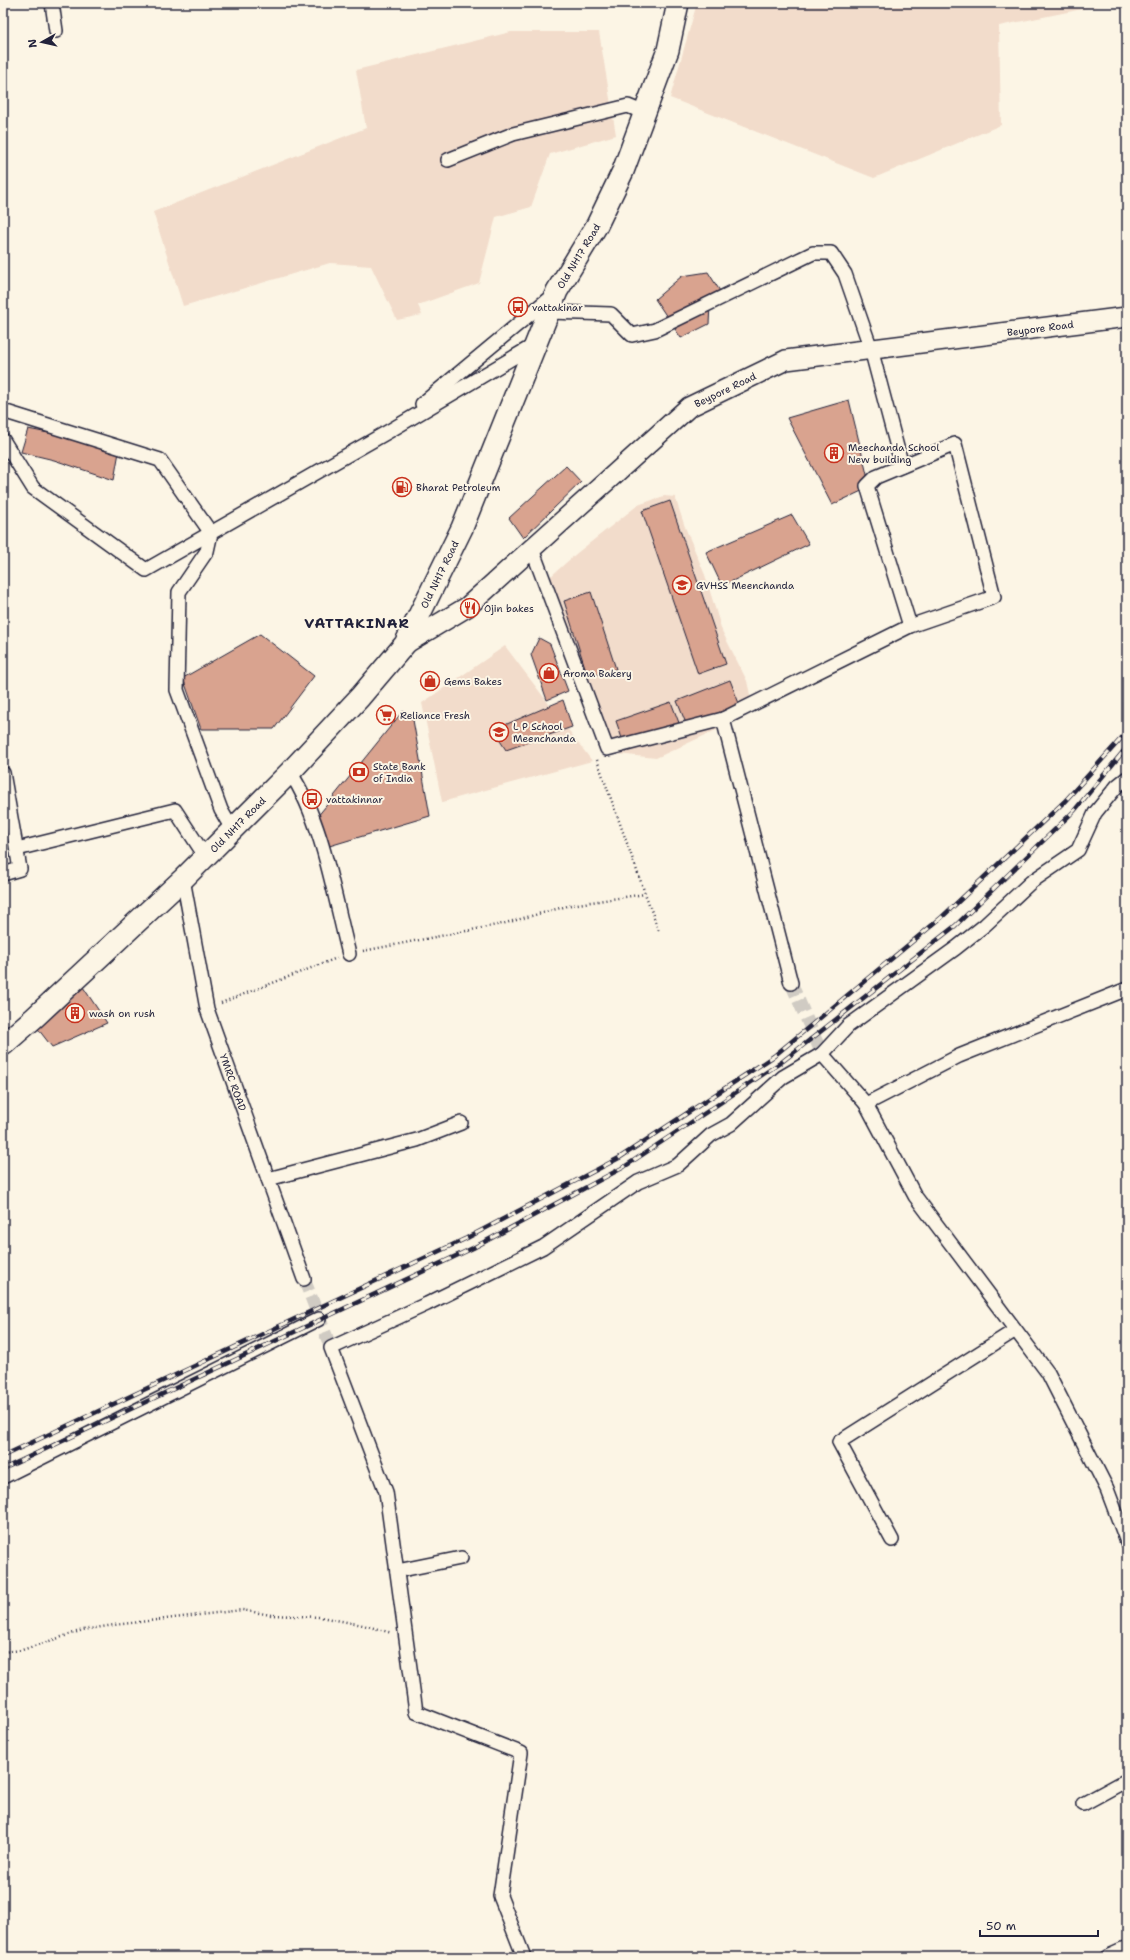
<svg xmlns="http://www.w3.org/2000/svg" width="1130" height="1960" viewBox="0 0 1130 1960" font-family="'Shantell Sans',sans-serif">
<rect width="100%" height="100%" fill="#fcf5e5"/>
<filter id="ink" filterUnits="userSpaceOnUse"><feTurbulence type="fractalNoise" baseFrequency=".025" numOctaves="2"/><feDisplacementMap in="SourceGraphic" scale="8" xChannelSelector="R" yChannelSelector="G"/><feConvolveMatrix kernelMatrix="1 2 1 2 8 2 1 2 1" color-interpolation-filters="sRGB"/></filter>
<g filter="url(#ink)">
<!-- built -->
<path fill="#f2dccb" d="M 697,3 L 1107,3 L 1107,4 L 999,26 L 1001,125 L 874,178 L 670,98 Z
M 511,32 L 599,32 L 616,135 L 550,154 L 531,207 L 496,217 L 479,283 L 418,305 L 422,315 L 397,320 L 371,266 L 330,263 L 183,306 L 153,212 L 366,128 L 356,70 Z
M 664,496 L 675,497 L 685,527 L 705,575 L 722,631 L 747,681 L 752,704 L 738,720 L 656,758 L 607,753 L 549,598 L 550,577 L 577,553 L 638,505 Z
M 505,646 L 592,761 L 442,802 L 422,703 Z"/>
<!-- building -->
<path fill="#d9a38f" stroke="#22223b" d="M 3,58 L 7,79 L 6,86 L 3,85 Z
M 708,272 L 725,299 L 710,305 L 709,324 L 681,338 L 655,299 L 682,276 Z
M 849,400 L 870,487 L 832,505 L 787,418 Z
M 28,429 L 69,437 L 119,452 L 114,480 L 54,460 L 21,452 Z
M 566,466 L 581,482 L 523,538 L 509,518 Z
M 670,501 L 726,664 L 698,674 L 642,511 Z
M 792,515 L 809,544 L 722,586 L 706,552 Z
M 591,592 L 616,669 L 588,677 L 564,601 Z
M 260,634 L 314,676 L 274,729 L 201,729 L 183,678 Z
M 539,638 L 550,644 L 568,691 L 547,700 L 531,655 Z
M 730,680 L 740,706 L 687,726 L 677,701 Z
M 563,700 L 572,727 L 506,750 L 493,730 Z
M 671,702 L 681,728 L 625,747 L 616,721 Z
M 403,711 L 413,720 L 430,816 L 326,847 L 317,817 Z
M 83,987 L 107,1023 L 52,1047 L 35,1025 L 62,1002 Z"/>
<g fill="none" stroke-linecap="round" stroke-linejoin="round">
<!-- street-tunnel -->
<path stroke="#d0cbc3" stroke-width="13" stroke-dasharray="13 6" stroke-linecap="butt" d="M 791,983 L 822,1054
M 304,1279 L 331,1348"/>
<defs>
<g id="street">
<path d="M 52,3 L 56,31"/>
<path d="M 448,160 L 513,134 L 628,106 L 645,113"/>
<path d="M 549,312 L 611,314 L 632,335 L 655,330 L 813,253 L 831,253 L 845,274 L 871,349 L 902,466"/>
<path d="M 422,404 L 553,295"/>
<path d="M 3,411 L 160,460 L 211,533 L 207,551 L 179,592 L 177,690 L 221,810 L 232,829"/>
<path d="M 3,440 L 33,488 L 146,570 L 391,430 L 536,344"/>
<path d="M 532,549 L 607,749 L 723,719 L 791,983"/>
<path d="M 723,719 L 910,626 L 994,597 L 955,444 L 876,477 L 867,486 L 910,626"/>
<path d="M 290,772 C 323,822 334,896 349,954"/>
<path d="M 3,773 L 20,869 L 3,874"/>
<path d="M 17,849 L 175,810 L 205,856"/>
<path id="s1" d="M 183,879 L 207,1009 L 304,1279"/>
<path d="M 822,1054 L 866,1104 L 915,1196 L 1048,1373 L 1107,1489 L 1127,1542"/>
<path d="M 866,1104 L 959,1056 L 1127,989"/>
<path d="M 268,1179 L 417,1140 L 461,1123"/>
<path d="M 3,1477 L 319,1319"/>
<path d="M 892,1540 L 839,1442 L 1014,1331"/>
<path d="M 397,1571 L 461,1558"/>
<path d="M 1083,1804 L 1127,1780"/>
<path d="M 524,1957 L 500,1896 L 521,1753 L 416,1712 L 386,1492 L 331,1348 L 427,1304 L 543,1247 L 638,1182 L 678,1165 L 711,1135 L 731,1124 L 783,1077 L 822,1054 L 848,1026 L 956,948 L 985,925 L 1031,882 L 1078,850 L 1095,813 L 1117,786 L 1127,778"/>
<path d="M 1107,1957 L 1127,1948"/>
</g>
<g id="secondary">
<path id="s2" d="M 405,644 L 467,607 L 689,407 L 786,360 L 1127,317"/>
</g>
<g id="primary">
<path id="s3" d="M 3,1045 L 34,1018 L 183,879 L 290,772 L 360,697 L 405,644 L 462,528 L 557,291 L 597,225 L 623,171 L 668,50 L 678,3"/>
</g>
</defs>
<!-- street casing -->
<use href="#street" stroke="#22223b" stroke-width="16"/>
<!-- secondary casing -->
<use href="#secondary" stroke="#22223b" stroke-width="22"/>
<!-- primary casing -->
<use href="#primary" stroke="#22223b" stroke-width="24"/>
<!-- path -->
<path stroke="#22223b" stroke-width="2.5" stroke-dasharray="1 3" stroke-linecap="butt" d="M 597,760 L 659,932
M 363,951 L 502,924 L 571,905 L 645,894
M 221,1003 L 337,958
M 3,1652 L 22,1650 L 83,1630 L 114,1625 L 242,1610 L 271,1615 L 320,1617 L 363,1625 L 392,1633"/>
<!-- street -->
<use href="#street" stroke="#fcf5e5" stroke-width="13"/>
<!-- secondary -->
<use href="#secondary" stroke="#fcf5e5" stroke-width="19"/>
<!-- primary -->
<use href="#primary" stroke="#fcf5e5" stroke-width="21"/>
<defs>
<path id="rail" d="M 3,1456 L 467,1238 L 619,1158 L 774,1056 L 942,917 L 1065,801 L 1127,732
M 3,1469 L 473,1248 L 624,1167 L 783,1061 L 955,926 L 1074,811 L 1127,747"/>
</defs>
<!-- rail casing -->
<use href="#rail" stroke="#22223b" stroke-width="4.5"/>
<!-- rail -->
<use href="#rail" stroke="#fcf5e5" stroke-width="3" stroke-dasharray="9" stroke-linecap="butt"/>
</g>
</g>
<!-- icons -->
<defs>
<symbol id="bus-ring" viewBox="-11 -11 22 22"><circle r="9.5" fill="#fcf5e5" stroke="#c8321e" stroke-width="1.5"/><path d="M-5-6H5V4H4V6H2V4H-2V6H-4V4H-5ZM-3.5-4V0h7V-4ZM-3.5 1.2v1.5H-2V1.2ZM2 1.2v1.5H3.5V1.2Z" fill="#c8321e"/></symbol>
<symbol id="building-ring" viewBox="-11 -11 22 22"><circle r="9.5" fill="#fcf5e5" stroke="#c8321e" stroke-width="1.5"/><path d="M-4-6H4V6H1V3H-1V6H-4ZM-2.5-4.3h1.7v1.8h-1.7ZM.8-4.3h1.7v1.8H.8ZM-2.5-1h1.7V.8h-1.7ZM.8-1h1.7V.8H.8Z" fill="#c8321e"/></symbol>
<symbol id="fuel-ring" viewBox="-11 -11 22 22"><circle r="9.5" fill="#fcf5e5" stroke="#c8321e" stroke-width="1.5"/><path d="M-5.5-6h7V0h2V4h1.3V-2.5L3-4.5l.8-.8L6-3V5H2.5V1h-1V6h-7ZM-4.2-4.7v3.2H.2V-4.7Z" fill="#c8321e"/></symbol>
<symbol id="school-ring" viewBox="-11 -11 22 22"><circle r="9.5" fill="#fcf5e5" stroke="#c8321e" stroke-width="1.5"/><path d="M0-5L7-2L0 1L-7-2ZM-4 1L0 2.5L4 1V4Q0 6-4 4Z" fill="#c8321e"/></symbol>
<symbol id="restaurant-ring" viewBox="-11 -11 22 22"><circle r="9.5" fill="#fcf5e5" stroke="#c8321e" stroke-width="1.5"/><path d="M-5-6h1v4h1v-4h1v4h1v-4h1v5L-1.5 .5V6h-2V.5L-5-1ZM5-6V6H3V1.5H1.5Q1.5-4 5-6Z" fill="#c8321e"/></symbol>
<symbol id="shop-ring" viewBox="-11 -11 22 22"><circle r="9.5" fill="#fcf5e5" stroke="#c8321e" stroke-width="1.5"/><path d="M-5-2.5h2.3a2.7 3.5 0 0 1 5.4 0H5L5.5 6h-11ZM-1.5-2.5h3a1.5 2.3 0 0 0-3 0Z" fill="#c8321e"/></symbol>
<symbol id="supermarket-ring" viewBox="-11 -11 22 22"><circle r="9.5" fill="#fcf5e5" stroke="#c8321e" stroke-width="1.5"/><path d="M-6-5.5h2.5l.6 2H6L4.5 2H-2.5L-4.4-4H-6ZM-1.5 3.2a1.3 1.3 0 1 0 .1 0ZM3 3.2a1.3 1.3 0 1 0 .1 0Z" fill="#c8321e"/></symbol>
<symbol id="bank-ring" viewBox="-11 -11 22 22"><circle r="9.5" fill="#fcf5e5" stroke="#c8321e" stroke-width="1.5"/><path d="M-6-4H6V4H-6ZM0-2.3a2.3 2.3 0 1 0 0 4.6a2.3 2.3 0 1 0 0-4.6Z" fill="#c8321e"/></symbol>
</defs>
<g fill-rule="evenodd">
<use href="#bus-ring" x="507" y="296" width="22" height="22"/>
<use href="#building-ring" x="823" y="442" width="22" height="22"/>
<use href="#fuel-ring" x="391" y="476" width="22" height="22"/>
<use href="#school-ring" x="671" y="574" width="22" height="22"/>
<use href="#restaurant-ring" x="459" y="597" width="22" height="22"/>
<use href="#shop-ring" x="538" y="662" width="22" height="22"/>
<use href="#shop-ring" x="419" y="670" width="22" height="22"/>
<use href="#supermarket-ring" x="375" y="704" width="22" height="22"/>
<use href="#school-ring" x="488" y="721" width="22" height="22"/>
<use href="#bank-ring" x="348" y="761" width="22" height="22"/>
<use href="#bus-ring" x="301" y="788" width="22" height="22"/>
<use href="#building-ring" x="64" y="1002" width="22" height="22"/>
</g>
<g text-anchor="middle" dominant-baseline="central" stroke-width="4" stroke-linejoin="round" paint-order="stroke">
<!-- street labels -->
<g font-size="10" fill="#22223b" stroke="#fcf5e5">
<text stroke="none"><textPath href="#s3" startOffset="994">Old NH17 Road</textPath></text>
<text stroke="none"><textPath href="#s2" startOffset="735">Beypore Road</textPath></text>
<text stroke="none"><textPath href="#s2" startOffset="411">Beypore Road</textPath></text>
<text stroke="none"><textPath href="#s3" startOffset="646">Old NH17 Road</textPath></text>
<text stroke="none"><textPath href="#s3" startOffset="322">Old NH17 Road</textPath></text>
<text stroke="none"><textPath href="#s1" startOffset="210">YMRC ROAD</textPath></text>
</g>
<!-- poi labels -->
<g font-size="10" fill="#22223b" stroke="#fcf5e5" text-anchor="start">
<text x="532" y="307">vattakinar</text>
<text x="848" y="447">Meechanda School<tspan x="848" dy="12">New building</tspan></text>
<text x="416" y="487">Bharat Petroleum</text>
<text x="696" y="585">GVHSS Meenchanda</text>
<text x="484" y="608">Ojin bakes</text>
<text x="563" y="673">Aroma Bakery</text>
<text x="444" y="681">Gems Bakes</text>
<text x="400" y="715">Reliance Fresh</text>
<text x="513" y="726">L P School<tspan x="513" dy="12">Meenchanda</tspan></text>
<text x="373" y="766">State Bank<tspan x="373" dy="12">of India</tspan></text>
<text x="326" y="799">vattakinnar</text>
<text x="89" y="1013">wash on rush</text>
</g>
<!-- district labels -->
<g font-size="14" font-weight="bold" letter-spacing="1" fill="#22223b" stroke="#fcf5e5">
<text x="357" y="623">VATTAKINAR</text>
</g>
</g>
<!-- margin -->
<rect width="1130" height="1960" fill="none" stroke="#fcf5e5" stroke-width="16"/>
<rect x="8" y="8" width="1114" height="1944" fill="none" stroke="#22223b" stroke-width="1.5" filter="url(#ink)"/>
<!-- north arrow -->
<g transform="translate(42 42) rotate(262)" stroke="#fcf5e5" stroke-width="3" paint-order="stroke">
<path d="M0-3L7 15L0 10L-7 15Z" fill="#22223b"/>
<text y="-6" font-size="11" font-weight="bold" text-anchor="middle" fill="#22223b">N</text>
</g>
<!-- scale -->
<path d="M980 1930v6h118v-6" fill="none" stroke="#22223b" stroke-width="2"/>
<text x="986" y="1930" font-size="12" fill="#22223b" stroke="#fcf5e5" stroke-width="3" paint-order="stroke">50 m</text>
</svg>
